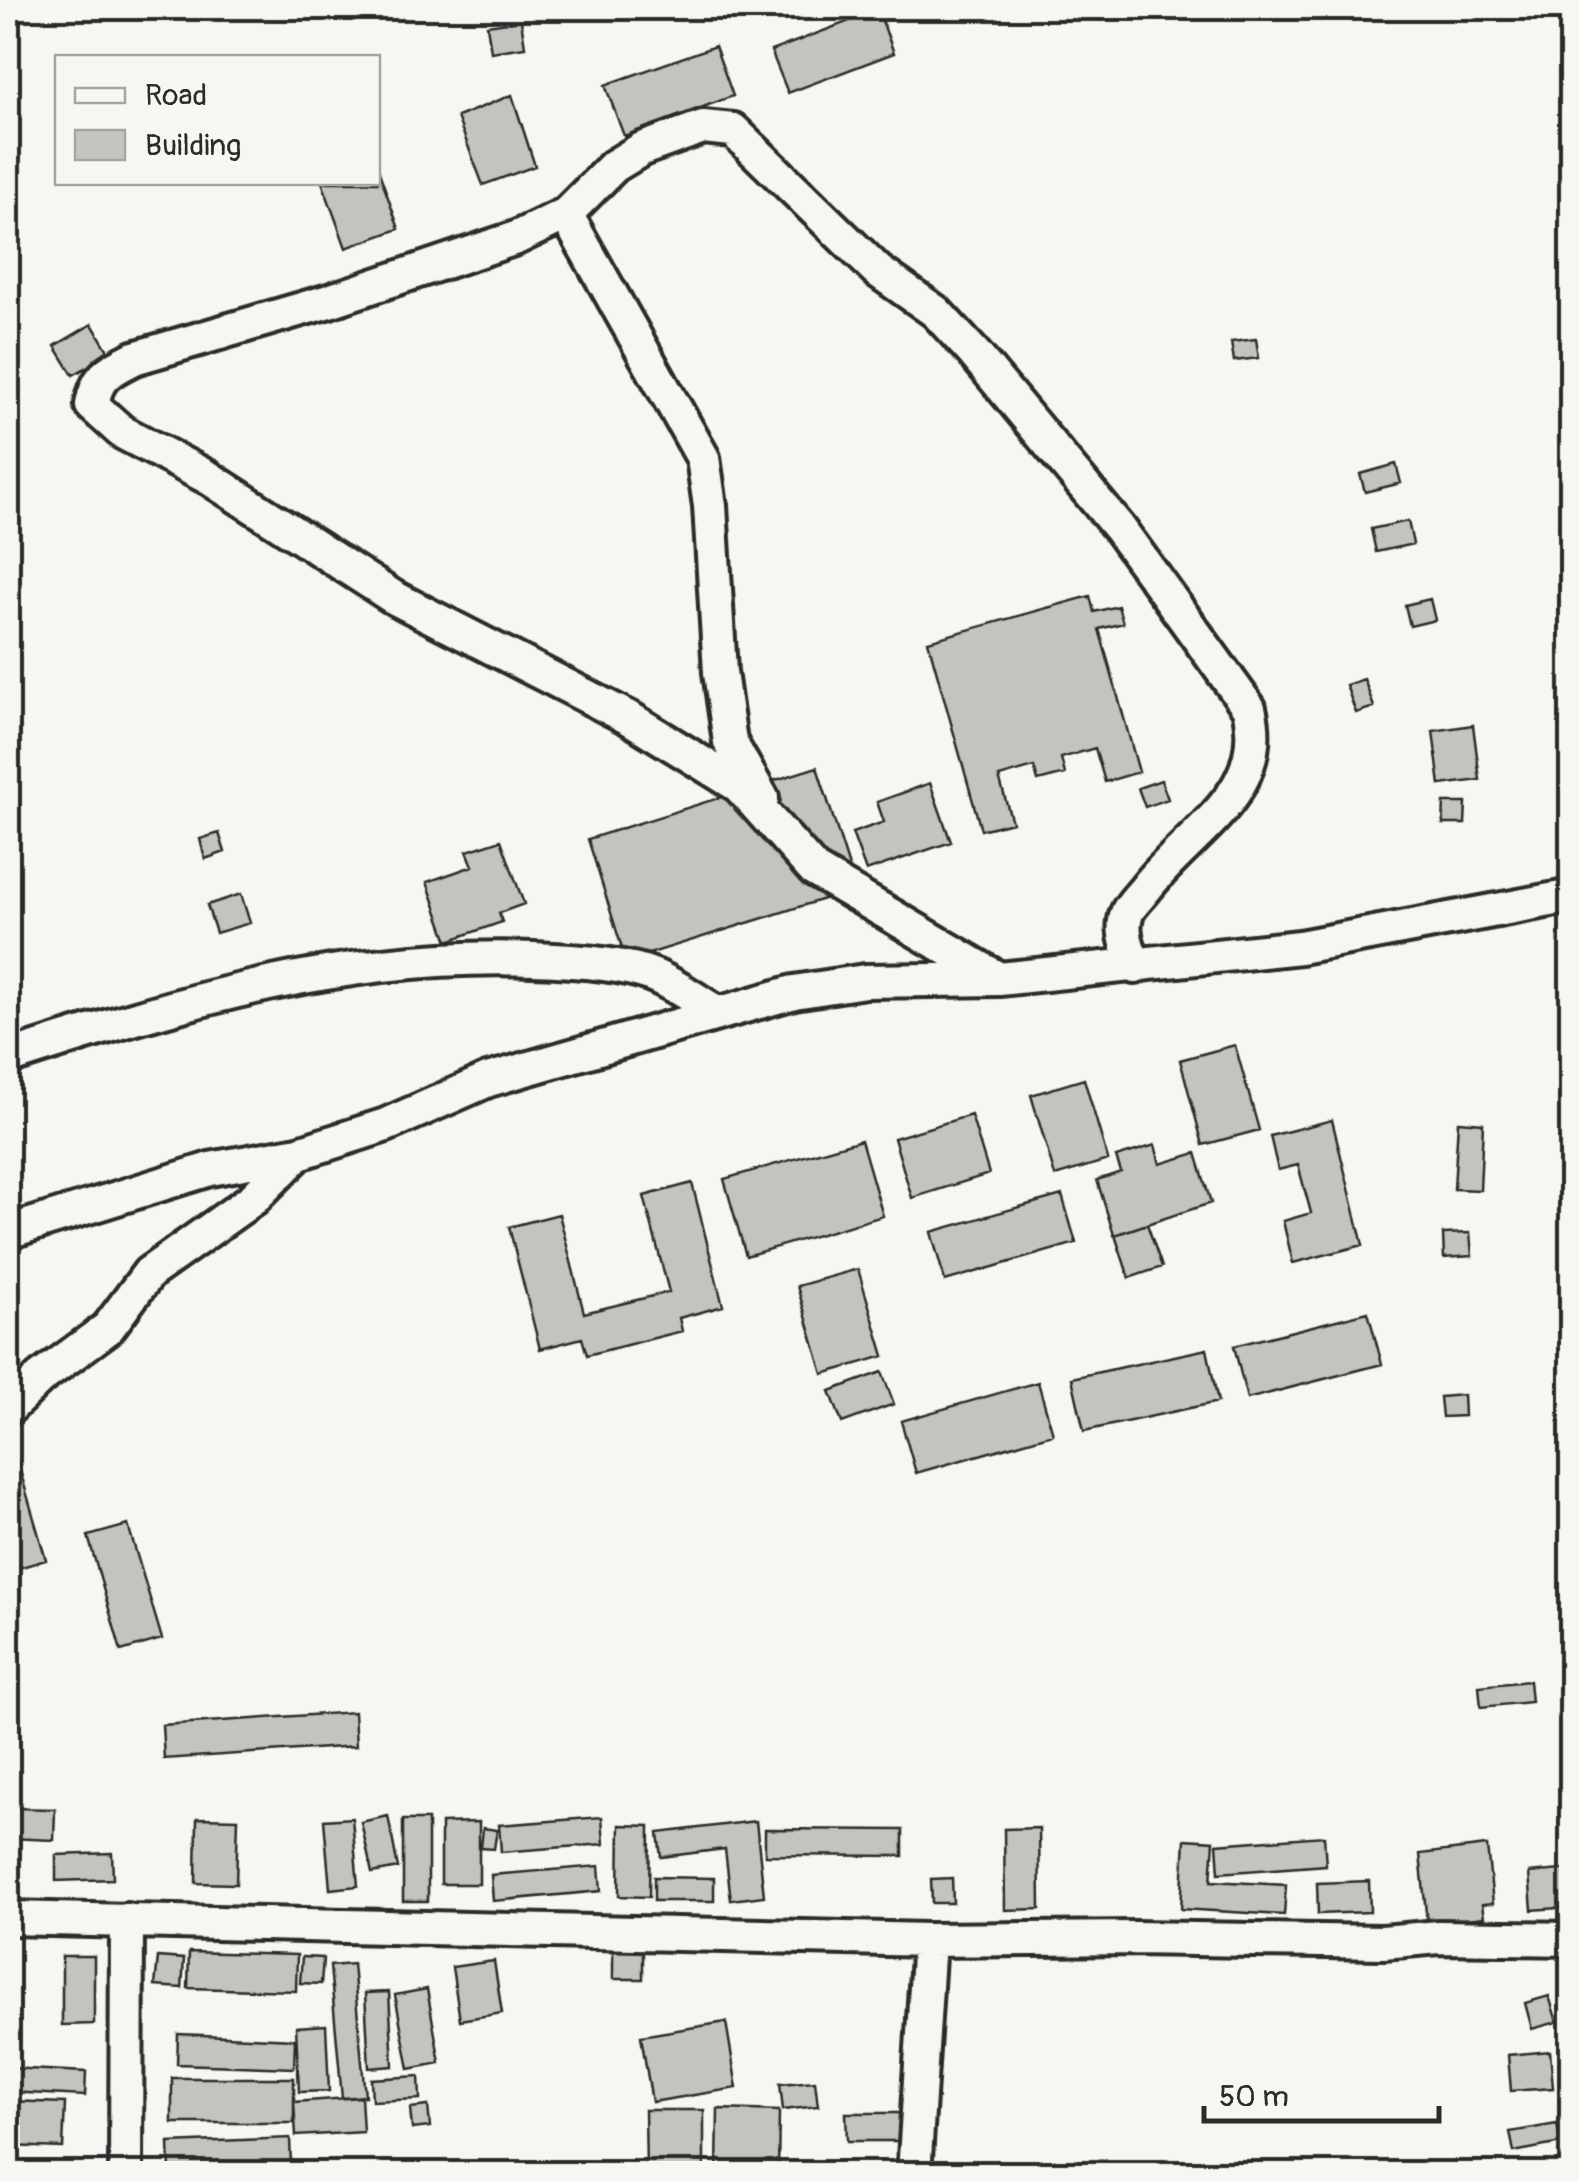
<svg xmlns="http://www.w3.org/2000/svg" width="1579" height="2181" viewBox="0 0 1579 2181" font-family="Pangolin,sans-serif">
<rect width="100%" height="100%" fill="#f6f6f2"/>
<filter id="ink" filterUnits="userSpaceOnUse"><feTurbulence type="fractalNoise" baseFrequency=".01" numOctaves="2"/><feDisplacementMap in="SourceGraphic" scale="20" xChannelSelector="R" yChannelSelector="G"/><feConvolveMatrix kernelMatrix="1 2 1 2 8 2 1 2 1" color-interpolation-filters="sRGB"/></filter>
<g filter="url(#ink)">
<!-- building -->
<path fill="#c3c3c0" stroke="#2b2b2b" stroke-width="2.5" d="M 878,10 L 894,53 L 788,93 L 771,51 Z
M 521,20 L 525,47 L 491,52 L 487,25 Z
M 715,46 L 733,96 L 624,136 L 605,85 Z
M 512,95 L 535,166 L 483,185 L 457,117 Z
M 378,169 L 399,229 L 346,248 L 322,182 L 378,182 Z
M 92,324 L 110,354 L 73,375 L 55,346 Z
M 1256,339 L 1259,358 L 1234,361 L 1231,342 Z
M 1396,464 L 1401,483 L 1365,492 L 1360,474 Z
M 1408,521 L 1413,544 L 1376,552 L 1371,529 Z
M 1090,596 L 1094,612 L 1118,606 L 1123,623 L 1099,629 L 1139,772 L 1105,782 L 1095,748 L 1061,758 L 1065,774 L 1038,781 L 1034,767 L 999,777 L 1012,822 L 981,830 L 928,641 Z
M 1430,599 L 1435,620 L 1410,626 L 1405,605 Z
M 1364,679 L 1374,707 L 1356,713 L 1346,685 Z
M 1473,725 L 1480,780 L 1440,785 L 1433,731 Z
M 817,767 L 856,889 L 626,961 L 588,839 Z
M 1161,780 L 1168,799 L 1145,807 L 1138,788 Z
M 930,783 L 951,842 L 866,871 L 852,833 L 884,822 L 877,802 Z
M 1444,803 L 1466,803 L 1465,824 L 1443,824 Z
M 219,833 L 225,852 L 205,859 L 200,839 Z
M 501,840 L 524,904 L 499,913 L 502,922 L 448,941 L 427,882 L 473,866 L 467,851 Z
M 241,894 L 250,923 L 216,933 L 207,905 Z
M 1235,1045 L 1259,1130 L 1203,1145 L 1180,1060 Z
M 1084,1079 L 1108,1160 L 1055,1176 L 1031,1095 Z
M 971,1115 L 989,1174 L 912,1198 L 894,1138 Z
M 1332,1120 L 1363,1245 L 1293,1263 L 1283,1221 L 1311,1213 L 1298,1165 L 1278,1170 L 1270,1136 Z
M 1458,1121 L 1483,1123 L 1480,1190 L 1454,1189 Z
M 861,1140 L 883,1216 L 746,1256 L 724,1179 Z
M 1155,1145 L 1160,1164 L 1196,1153 L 1211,1203 L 1114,1235 L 1097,1180 L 1121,1172 L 1116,1157 Z
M 692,1183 L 723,1306 L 679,1318 L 682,1331 L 587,1355 L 582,1338 L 540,1349 L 509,1227 L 559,1214 L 584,1313 L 669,1292 L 644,1196 Z
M 1062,1195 L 1076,1243 L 945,1281 L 931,1232 Z
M 1147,1224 L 1162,1267 L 1129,1278 L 1115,1235 Z
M 1470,1233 L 1472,1256 L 1444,1258 L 1443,1234 Z
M 858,1269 L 884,1356 L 823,1374 L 797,1286 Z
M 1368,1312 L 1382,1364 L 1247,1399 L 1234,1346 Z
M 1207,1349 L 1218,1402 L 1084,1431 L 1072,1378 Z
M 882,1372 L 894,1404 L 842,1423 L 830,1391 Z
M 1038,1382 L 1053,1434 L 916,1473 L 901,1421 Z
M 1463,1395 L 1464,1416 L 1442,1417 L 1440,1397 Z
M 17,1460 L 46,1560 L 8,1571 L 8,1463 Z
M 128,1525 L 162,1639 L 121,1651 L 88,1536 Z
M 1529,1681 L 1531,1702 L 1481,1707 L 1479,1686 Z
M 354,1712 L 356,1746 L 164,1759 L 162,1725 Z
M 8,1808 L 55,1809 L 54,1840 L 8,1838 Z
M 388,1816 L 398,1868 L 372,1873 L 361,1822 Z
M 602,1817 L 604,1844 L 501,1852 L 499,1825 Z
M 197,1818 L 238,1819 L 236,1884 L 196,1883 Z
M 352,1818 L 358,1886 L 330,1889 L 324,1820 Z
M 403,1820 L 428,1820 L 428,1901 L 403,1901 Z
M 756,1821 L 764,1896 L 731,1900 L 725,1849 L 661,1857 L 658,1833 Z
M 479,1822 L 479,1884 L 441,1884 L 441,1823 Z
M 620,1825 L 650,1826 L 649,1897 L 619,1896 Z
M 483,1828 L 497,1830 L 494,1849 L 481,1848 Z
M 1039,1828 L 1040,1909 L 1005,1910 L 1004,1829 Z
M 765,1829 L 903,1830 L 903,1856 L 765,1855 Z
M 1324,1836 L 1326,1865 L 1219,1873 L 1217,1844 Z
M 1185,1839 L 1214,1841 L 1211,1881 L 1286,1885 L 1284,1915 L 1181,1909 Z
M 1487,1846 L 1493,1903 L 1482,1904 L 1484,1917 L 1427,1923 L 1420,1854 Z
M 112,1853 L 113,1879 L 56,1881 L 56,1855 Z
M 599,1866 L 601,1891 L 493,1901 L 491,1875 Z
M 1572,1869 L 1572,1907 L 1532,1910 L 1529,1873 Z
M 654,1877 L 714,1878 L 714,1901 L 654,1901 Z
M 952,1878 L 953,1903 L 932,1903 L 931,1879 Z
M 1369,1881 L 1370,1912 L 1318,1914 L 1317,1883 Z
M 613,1948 L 643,1948 L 643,1979 L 613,1979 Z
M 189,1952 L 297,1955 L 296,1991 L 188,1988 Z
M 62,1956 L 94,1956 L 94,2024 L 62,2025 Z
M 158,1957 L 184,1959 L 182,1988 L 155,1986 Z
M 302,1957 L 323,1958 L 321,1984 L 300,1983 Z
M 494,1961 L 502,2013 L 460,2020 L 452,1967 Z
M 353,1964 L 365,2096 L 342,2098 L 330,1966 Z
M 427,1989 L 440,2063 L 409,2069 L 395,1995 Z
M 389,1992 L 393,2066 L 369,2068 L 365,1993 Z
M 1549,1996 L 1557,2022 L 1532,2029 L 1525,2003 Z
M 726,2022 L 737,2088 L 652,2102 L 641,2036 Z
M 326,2025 L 329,2091 L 299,2092 L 296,2027 Z
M 178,2034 L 295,2039 L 294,2068 L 177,2064 Z
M 1550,2051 L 1553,2088 L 1511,2091 L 1508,2055 Z
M 8,2068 L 86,2072 L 85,2096 L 8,2092 Z
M 419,2076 L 420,2099 L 372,2101 L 371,2079 Z
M 172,2078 L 294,2078 L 294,2123 L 172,2123 Z
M 815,2081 L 818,2106 L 783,2110 L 780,2084 Z
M 361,2097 L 363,2132 L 296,2136 L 294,2102 Z
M 8,2101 L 65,2103 L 63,2148 L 8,2146 Z
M 428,2106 L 430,2127 L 412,2129 L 410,2108 Z
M 718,2109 L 779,2111 L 778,2174 L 717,2172 Z
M 645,2110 L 704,2110 L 704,2171 L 646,2172 Z
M 846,2113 L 903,2113 L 904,2141 L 847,2141 Z
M 1557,2124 L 1561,2143 L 1514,2152 L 1510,2132 Z
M 290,2138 L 291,2166 L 170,2172 L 169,2143 Z
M 423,2165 L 424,2174 L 377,2174 L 377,2167 Z"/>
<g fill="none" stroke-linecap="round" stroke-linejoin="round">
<defs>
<path id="minor" d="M 566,214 L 703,458 L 710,506 L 720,672 L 730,742 L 762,798
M 999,979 L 814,870 L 739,786 L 631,719 L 393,597 L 209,478 L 122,432 L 92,405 C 97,375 109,371 134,358 L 329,301 L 516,238 L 566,214 L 614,166 L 642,149 L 703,127 L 733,130 L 878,271 L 936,312 L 973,352 L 1119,528 L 1249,708 C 1270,793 1191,830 1146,888 C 1140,896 1130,905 1127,913 C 1120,932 1129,949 1135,967
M 8,1058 C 183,1001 346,952 533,959 C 565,960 623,963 652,975 C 675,984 697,1001 718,1013
M 8,1232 L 210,1169 L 299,1153 L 386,1125 L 488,1080 L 794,992 L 865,981 L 999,979 L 1300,947 L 1572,896
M 8,1409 L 40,1378 L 108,1328 L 149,1273 L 253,1199 L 299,1153
M 8,1918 L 929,1940 L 1135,1938 L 1383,1942 L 1439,1937 L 1572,1939
M 126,2174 L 127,1920
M 914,2174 L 929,1940"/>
</defs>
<!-- minor casing -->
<use href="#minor" stroke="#2b2b2b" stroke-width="40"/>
<!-- minor -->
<use href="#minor" stroke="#f6f6f2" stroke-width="32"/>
</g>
</g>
<!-- margin -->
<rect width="1579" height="2181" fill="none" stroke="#f6f6f2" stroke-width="40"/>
<rect x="20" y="20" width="1539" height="2141" fill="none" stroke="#2b2b2b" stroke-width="4" filter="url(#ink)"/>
<!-- legend -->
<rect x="55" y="55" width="325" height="130" fill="#f6f6f2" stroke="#a5a5a2" stroke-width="2.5"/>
<rect x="75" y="88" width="50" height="15" fill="#f6f6f2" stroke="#a5a5a2" stroke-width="2.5"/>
<text x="145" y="105" font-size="30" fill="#2b2b2b">Road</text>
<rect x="75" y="130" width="50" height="30" fill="#c3c3c0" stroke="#a5a5a2" stroke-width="2.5"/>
<text x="145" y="155" font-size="30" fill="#2b2b2b">Building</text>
<!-- scale -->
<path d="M1204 2106v15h235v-15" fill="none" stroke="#2b2b2b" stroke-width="5"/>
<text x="1219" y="2106" font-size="30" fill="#2b2b2b" stroke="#f6f6f2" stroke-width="8" paint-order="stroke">50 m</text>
</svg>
